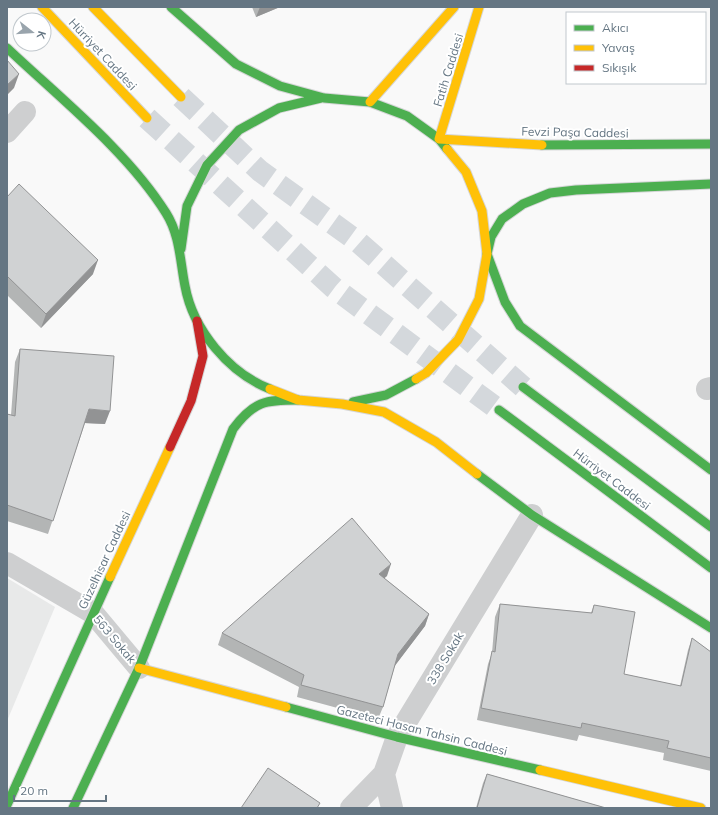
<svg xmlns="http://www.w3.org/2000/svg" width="718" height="815" viewBox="0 0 718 815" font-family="Mulish,sans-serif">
<rect width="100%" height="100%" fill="#f9f9f9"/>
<!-- built -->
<path fill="#e8e9e9" d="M 7,578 L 55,607 L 7,721 Z"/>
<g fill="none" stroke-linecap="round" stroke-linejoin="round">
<!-- highway-tunnel -->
<path stroke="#d4d8dc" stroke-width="22" stroke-dasharray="22 11" stroke-linecap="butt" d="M 181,97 L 260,171 L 357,241 L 523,387
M 147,118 L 334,288 L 499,410"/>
<defs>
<path id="fast" d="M 171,7 L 236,64 L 280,86 L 324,98 L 370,102 L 407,116 L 439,139 L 447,149
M 7,48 C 60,98 128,152 166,213 C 180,235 180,261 185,286 C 193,330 229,373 270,389
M 542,145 L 711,144
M 181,249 L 187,206 L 207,165 L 239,130 L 279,108 L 321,98
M 487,254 L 491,237 L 502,219 L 523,204 L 550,193 L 576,190 L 711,184
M 487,254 L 505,302 L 520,326 L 711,470
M 523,387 L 711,527
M 353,402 L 386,395 L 416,379
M 499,410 L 711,568
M 477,474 L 532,515 L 711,628
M 286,707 L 397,737 L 540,770
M 7,805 L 110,577
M 73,808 L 139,668 L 233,429 C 254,401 265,400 298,400"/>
<path id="slow" d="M 42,7 L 147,118
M 93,7 L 181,97
M 479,7 L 439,139 L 542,145
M 370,102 L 454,7
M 416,379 L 426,373 L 458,340 L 479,299 L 487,254 L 482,211 L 466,172 L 447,149
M 270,389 L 298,400 L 342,404 L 384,412 L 436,442 L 477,474
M 110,577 L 170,447
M 139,668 L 286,707
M 540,770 L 701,808"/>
<path id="jam" d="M 170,447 L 191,401 L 203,356 L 197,321"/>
</defs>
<!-- fast casing -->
<use href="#fast" stroke="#d5d6d7" stroke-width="11"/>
<!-- slow casing -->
<use href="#slow" stroke="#d5d6d7" stroke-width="11"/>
<!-- jam casing -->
<use href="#jam" stroke="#d5d6d7" stroke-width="11"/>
<!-- street -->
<path stroke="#cecfd0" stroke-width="22" d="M 7,132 L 25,112
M 707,389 L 711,388
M 7,563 L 93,613 L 139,668
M 351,808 L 384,774
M 392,808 L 384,774 L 397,737 L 532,515"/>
<!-- fast -->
<use href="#fast" stroke="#4caf50" stroke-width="9"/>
<!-- slow -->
<use href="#slow" stroke="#ffc107" stroke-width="9"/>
<!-- jam -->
<use href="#jam" stroke="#c62828" stroke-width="9"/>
</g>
<!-- wall -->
<path fill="#b3b5b5" d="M 252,7 L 280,7 L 256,17 Z
M 7,197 L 93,274 L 41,328 L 7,295 Z
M 20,349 L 105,424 L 85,423 L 48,534 L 7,521 L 7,414 L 11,415 L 15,362 Z
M 387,576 L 384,578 L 429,614 L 425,626 L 395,665 L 383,707 L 378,719 L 297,697 L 299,687 L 218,645 L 222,633 Z
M 500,604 L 591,613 L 594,605 L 624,674 L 680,686 L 688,650 L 692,638 L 711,652 L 711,771 L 663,760 L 664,753 L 579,735 L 577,741 L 477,720 L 488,664 L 492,653 L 495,617 Z
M 487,774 L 606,808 L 476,808 L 483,783 Z"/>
<!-- shaded-wall -->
<path fill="#929394" d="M 260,7 L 280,7 L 256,17 Z
M 19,74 L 14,88 L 7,95 L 7,85 Z
M 98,260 L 93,274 L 41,328 L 46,314 Z
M 89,409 L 110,411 L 105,424 L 84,423 Z
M 391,564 L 387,576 L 375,586 L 379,574 Z
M 429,614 L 425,626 L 394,667 L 398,654 Z"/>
<!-- building -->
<path fill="#d0d2d3" stroke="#929394" d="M 7,60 L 19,74 L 7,85 Z
M 19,184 L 98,260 L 46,314 L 7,276 L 7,197 Z
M 20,349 L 114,356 L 110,411 L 89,409 L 53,521 L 7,505 L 7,414 L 15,416 Z
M 352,518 L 391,564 L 379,574 L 429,614 L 398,654 L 383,707 L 301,685 L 304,675 L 222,633 Z
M 500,604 L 592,613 L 594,605 L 635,612 L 624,674 L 681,686 L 692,638 L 711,652 L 711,758 L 667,748 L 669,741 L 582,723 L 581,728 L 481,708 L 492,651 L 495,652 Z
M 268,768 L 320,803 L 317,808 L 241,808 Z
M 487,774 L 606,808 L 477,808 Z"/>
<g text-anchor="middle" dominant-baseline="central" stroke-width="4" stroke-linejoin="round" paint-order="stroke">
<!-- street labels -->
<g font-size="12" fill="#657683" stroke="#fff">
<text transform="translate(103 54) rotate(47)">Hürriyet Caddesi</text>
<text transform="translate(448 70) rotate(-73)">Fatih Caddesi</text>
<text transform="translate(575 132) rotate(1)">Fevzi Paşa Caddesi</text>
<text transform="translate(612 479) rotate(37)">Hürriyet Caddesi</text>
<text transform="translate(104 560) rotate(-65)">Güzelhisar Caddesi</text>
<text transform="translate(115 639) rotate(50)">563 Sokak</text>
<text transform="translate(445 658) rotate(-59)">338 Sokak</text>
<text transform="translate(422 730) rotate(14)">Gazeteci Hasan Tahsin Caddesi</text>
</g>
</g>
<!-- border -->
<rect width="718" height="815" fill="none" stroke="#657683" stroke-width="16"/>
<!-- legend -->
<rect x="566" y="12" width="140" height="72" fill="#ffffff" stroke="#c1c8cd"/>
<rect x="574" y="25" width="20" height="6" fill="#4caf50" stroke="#c1c8cd"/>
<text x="602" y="32" font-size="12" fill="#657683">Akıcı</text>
<rect x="574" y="45" width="20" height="6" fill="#ffc107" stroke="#c1c8cd"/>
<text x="602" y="52" font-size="12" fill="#657683">Yavaş</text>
<rect x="574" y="65" width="20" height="6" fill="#c62828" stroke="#c1c8cd"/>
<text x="602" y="72" font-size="12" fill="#657683">Sıkışık</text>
<!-- north arrow -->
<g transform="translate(32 32) rotate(107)"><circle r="19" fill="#ffffff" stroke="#c1c8cd"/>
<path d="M0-3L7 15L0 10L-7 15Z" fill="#99a4ac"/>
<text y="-6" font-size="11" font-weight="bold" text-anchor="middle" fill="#657683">K</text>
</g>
<!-- scale -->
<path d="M14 795v6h92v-6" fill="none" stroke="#657683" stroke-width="2"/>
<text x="20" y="795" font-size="12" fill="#657683" stroke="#ffffff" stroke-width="3" paint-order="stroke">20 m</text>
</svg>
